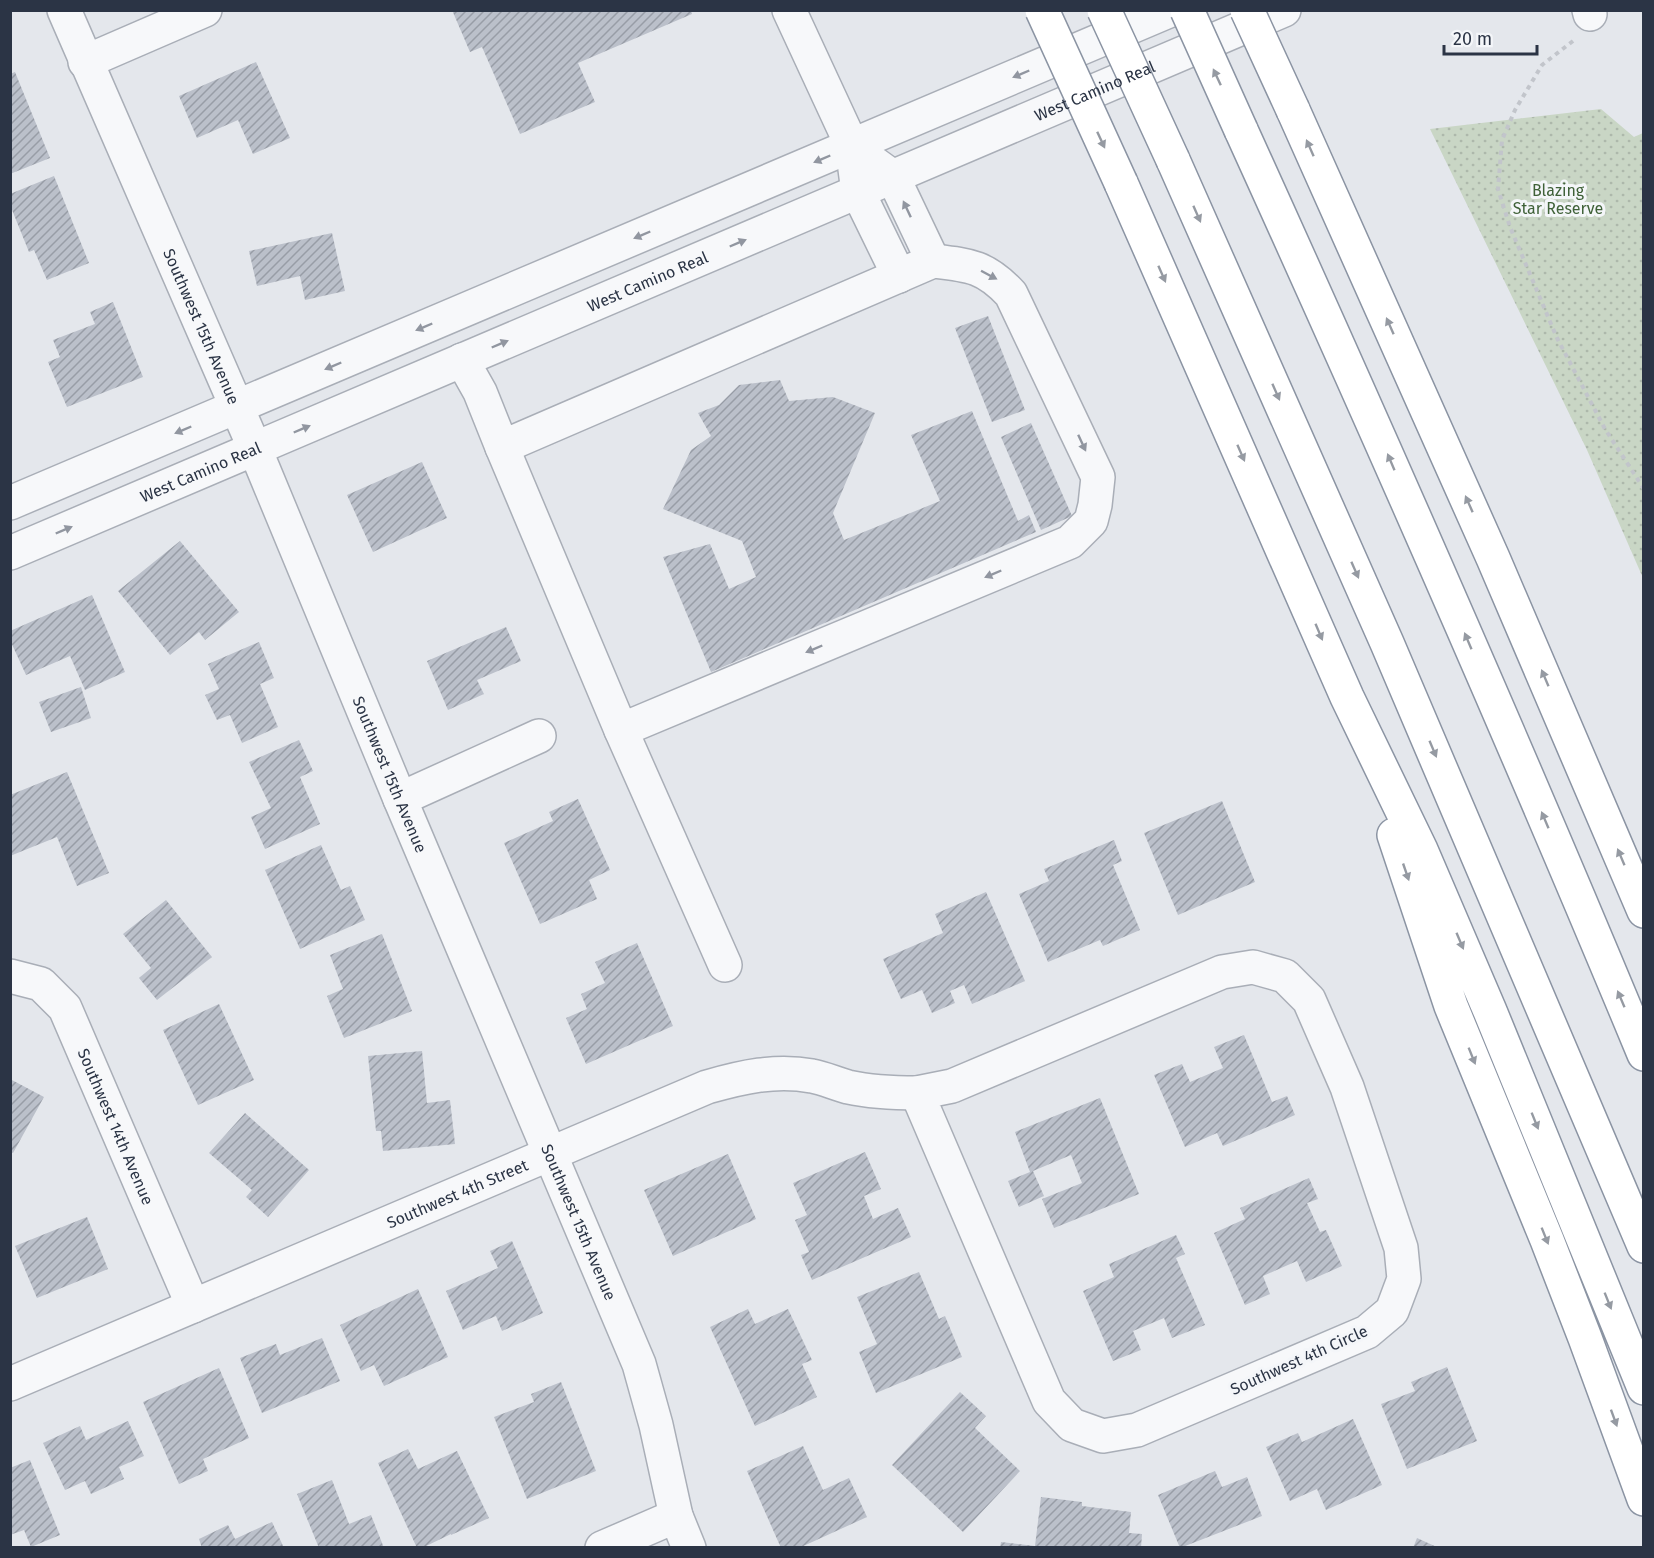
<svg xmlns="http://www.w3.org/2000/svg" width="1654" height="1558" viewBox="0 0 1654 1558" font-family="'Fira Sans',sans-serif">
<defs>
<pattern id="grass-dots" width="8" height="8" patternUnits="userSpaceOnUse" patternTransform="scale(1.5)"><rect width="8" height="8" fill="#c9d6c5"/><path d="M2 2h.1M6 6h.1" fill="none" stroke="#adb8ab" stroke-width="1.8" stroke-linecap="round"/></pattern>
<pattern id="building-hatch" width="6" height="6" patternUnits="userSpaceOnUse" patternTransform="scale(1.5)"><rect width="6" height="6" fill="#bbc0ca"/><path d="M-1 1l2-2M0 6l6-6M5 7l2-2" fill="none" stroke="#989da6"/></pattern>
</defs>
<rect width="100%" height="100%" fill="#e4e7ec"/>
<!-- grass -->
<path fill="url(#grass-dots)" d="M 1601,109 L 1634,137 L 1643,133 L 1643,578 L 1587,450 L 1430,129 Z"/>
<!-- building -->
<path fill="url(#building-hatch)" d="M 452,10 L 691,10 L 692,14 L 578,63 L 595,102 L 520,134 L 482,47 L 470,52 Z
M 256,62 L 290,138 L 253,154 L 238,120 L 197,138 L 179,96 Z
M 15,72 L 50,158 L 10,174 L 10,74 Z
M 54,176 L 89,263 L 47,280 L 34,250 L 29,252 L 10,205 L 10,194 Z
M 332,233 L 345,291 L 305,300 L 300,276 L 257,286 L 249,251 Z
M 113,302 L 143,377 L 67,407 L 48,362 L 60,357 L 53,340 L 95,324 L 90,312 Z
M 988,316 L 1025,410 L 992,422 L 955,328 Z
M 780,380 L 789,401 L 833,397 L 875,413 L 833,513 L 844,540 L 940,501 L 911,435 L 972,411 L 1018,521 L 1029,515 L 1036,532 L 711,672 L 663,557 L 710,544 L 729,589 L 756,577 L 742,541 L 663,509 L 691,450 L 711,436 L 698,413 L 719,405 L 739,385 Z
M 1031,423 L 1072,516 L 1041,530 L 1001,437 Z
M 422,462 L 447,518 L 373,552 L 347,495 Z
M 180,541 L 239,612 L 205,640 L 199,632 L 170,655 L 118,591 Z
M 92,595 L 125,672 L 85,690 L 70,656 L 26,675 L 10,640 L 10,631 Z
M 506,627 L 521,661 L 477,680 L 484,694 L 448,710 L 427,661 Z
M 259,642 L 274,678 L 260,684 L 278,727 L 242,743 L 230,715 L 217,720 L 205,695 L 219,689 L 208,664 Z
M 81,687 L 91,718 L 51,732 L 39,702 Z
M 299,740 L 313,771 L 300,777 L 320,824 L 265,849 L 251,817 L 271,808 L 249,762 Z
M 67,772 L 109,873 L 77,886 L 57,837 L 10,856 L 10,795 Z
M 578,799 L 610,870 L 589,880 L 597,899 L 540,924 L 504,843 L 553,821 L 549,812 Z
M 1222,801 L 1255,882 L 1178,915 L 1144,833 Z
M 1114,840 L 1122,861 L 1113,865 L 1140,930 L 1103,946 L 1100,940 L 1048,962 L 1019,894 L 1049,881 L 1044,869 Z
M 321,845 L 341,890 L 350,886 L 365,920 L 300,949 L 265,870 Z
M 986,892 L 1025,981 L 972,1004 L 964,985 L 950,991 L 955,1003 L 932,1013 L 922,990 L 901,999 L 883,959 L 943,933 L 935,914 Z
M 166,900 L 212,957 L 157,1000 L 139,978 L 151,968 L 123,934 Z
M 382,934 L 412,1011 L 344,1038 L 327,996 L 343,989 L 330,955 Z
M 637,943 L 673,1026 L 586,1064 L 566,1018 L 587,1009 L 581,994 L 605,983 L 595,962 Z
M 219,1004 L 254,1080 L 198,1105 L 163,1030 Z
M 1244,1035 L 1272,1102 L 1287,1096 L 1295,1115 L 1223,1146 L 1217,1133 L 1185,1147 L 1154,1075 L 1182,1064 L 1190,1082 L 1223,1068 L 1214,1047 Z
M 422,1051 L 427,1103 L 450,1100 L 455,1144 L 383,1151 L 381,1131 L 376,1131 L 368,1056 Z
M 10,1079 L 44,1097 L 13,1153 L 10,1152 Z
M 1100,1098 L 1139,1194 L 1054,1228 L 1042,1199 L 1082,1183 L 1071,1155 L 1033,1171 L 1044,1196 L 1019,1207 L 1008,1181 L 1030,1172 L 1015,1132 Z
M 245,1113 L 309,1170 L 268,1217 L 246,1197 L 252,1190 L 209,1153 Z
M 865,1152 L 881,1189 L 864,1196 L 873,1219 L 898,1208 L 911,1237 L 812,1280 L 801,1255 L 809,1252 L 795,1220 L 807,1215 L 793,1183 Z
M 728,1154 L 756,1219 L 673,1256 L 644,1190 Z
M 1309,1178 L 1318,1199 L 1307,1203 L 1320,1232 L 1326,1230 L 1342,1266 L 1306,1282 L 1297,1261 L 1263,1276 L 1270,1294 L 1245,1305 L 1214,1233 L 1245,1219 L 1240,1208 Z
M 87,1217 L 108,1269 L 37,1298 L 15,1246 Z
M 1176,1235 L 1185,1254 L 1176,1258 L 1205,1325 L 1172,1338 L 1164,1318 L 1133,1331 L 1141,1350 L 1113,1361 L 1083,1291 L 1114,1277 L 1109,1264 Z
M 512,1241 L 543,1313 L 502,1331 L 496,1316 L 463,1330 L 446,1291 L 498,1268 L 490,1251 Z
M 919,1272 L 939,1319 L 945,1316 L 962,1357 L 876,1393 L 859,1352 L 877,1344 L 857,1297 Z
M 418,1289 L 448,1357 L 384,1386 L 374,1365 L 361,1371 L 340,1325 Z
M 748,1309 L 755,1324 L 788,1309 L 812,1360 L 802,1364 L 817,1397 L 755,1426 L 710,1327 Z
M 322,1338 L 340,1381 L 262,1413 L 240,1358 L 276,1344 L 280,1355 Z
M 1447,1367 L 1477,1441 L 1407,1469 L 1381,1404 L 1415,1391 L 1411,1382 Z
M 219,1368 L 249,1438 L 203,1459 L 208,1471 L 179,1484 L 143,1402 Z
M 561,1382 L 596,1471 L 527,1499 L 494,1417 L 534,1402 L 531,1394 Z
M 960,1392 L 986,1416 L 975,1428 L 1020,1471 L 963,1532 L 892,1465 Z
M 1353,1419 L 1382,1485 L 1326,1510 L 1317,1489 L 1290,1501 L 1266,1447 L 1298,1433 L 1302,1442 Z
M 128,1421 L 144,1456 L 119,1467 L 124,1479 L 91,1494 L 85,1481 L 65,1490 L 43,1443 L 80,1426 L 86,1440 Z
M 803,1446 L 823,1490 L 849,1478 L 867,1517 L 799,1548 L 781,1548 L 747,1471 Z
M 408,1449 L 418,1469 L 457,1451 L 489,1518 L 451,1535 L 451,1534 L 422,1548 L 417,1548 L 378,1463 Z
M 30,1460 L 60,1535 L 31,1547 L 24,1530 L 10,1535 L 10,1468 Z
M 1215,1471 L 1222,1487 L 1247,1477 L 1262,1516 L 1180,1548 L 1158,1495 Z
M 332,1480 L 349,1524 L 371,1515 L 384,1548 L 319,1548 L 297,1494 Z
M 1041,1497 L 1082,1502 L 1082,1506 L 1131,1512 L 1129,1533 L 1142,1534 L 1141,1548 L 1000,1548 L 1001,1542 L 1035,1546 Z
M 272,1522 L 284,1548 L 202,1548 L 199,1539 L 228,1525 L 235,1539 Z
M 1417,1538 L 1439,1548 L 1413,1548 Z"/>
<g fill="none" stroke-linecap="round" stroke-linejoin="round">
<defs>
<g id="minor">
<path id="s1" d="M 64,10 L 255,449 L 400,799 L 639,1364 L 656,1425 L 676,1516 L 689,1548"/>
<path d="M 789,10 L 852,146 L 858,192 L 899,276"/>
<path d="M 1589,10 L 1590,14"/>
<path d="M 85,62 L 205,10"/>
<path d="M 875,164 L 893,177 L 933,261"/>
<path d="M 462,360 L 480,392 L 502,447 L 933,261 C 969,265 985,266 1011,294 L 1098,477 L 1095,505 L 1091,521 L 1070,542 L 621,730"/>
<path d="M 502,447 L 621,730 L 725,965"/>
<path d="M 10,503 L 1171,10"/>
<path id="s2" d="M 10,553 L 1284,10"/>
<path d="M 400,799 L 539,736"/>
<path d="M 1253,967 L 1285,976 L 1309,1000 L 1347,1087 L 1401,1248 L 1404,1279 L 1392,1311 L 1367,1332 L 1137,1430 L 1103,1436 L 1072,1425 L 1049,1401 L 917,1093 L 952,1086 L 1222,972 Z"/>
<path id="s3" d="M 10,976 L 41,984 L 65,1008 L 193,1306"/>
<path id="s4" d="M 10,1384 L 707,1087 C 742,1077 776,1069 812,1076 C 824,1078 836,1084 848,1087 C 871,1092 893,1093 917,1093"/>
<path d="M 602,1548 L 676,1516"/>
</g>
<path id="highway" d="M 1293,110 L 1493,558 L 1644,911
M 1241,130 C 1380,436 1515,743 1644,1054
M 1173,160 L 1387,643 L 1644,1246
M 1121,183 L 1347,697 L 1421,850 L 1490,1011 L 1644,1388
M 1394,835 L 1451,1006 L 1547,1240 L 1585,1338 L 1644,1499"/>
</defs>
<!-- minor casing -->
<use href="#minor" stroke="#a9aeb7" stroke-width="36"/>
<!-- highway casing -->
<use href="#highway" stroke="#8b94a3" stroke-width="36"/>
<!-- path -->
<path stroke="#c2c5cb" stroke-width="4" stroke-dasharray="4.5 4.5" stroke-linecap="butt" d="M 1573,41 L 1542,65 L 1515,110 L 1502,140 L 1498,189 L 1510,227 L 1557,338 L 1605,429 L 1644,489"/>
<!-- minor -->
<use href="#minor" stroke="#f7f8fa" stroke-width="33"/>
<!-- highway -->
<use href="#highway" stroke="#fff" stroke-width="33"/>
<defs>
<path id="highway-bridge" d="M 1042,10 L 1121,183
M 1104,10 L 1173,160
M 1187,10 L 1241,130
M 1247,10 L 1293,110"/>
</defs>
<!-- highway-bridge casing -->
<use href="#highway-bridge" stroke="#8b94a3" stroke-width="36" stroke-linecap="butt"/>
<!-- highway-bridge -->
<use href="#highway-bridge" stroke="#fff" stroke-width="33"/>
</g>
<!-- one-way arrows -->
<defs><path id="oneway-solid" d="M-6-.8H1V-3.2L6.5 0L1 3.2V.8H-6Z" transform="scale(1.5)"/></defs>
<g fill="#9196a0">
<use href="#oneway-solid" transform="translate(1021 74) rotate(157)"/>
<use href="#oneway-solid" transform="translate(822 159) rotate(157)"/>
<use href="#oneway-solid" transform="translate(907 209) rotate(-115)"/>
<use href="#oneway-solid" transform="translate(642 235) rotate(157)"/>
<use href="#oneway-solid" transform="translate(738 243) rotate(-23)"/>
<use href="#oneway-solid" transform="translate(989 275) rotate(28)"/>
<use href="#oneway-solid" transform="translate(424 327) rotate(157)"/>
<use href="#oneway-solid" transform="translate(500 344) rotate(-23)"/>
<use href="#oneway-solid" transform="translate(333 366) rotate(157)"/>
<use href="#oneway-solid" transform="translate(302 429) rotate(-23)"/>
<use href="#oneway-solid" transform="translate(183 430) rotate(157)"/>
<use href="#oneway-solid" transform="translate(1082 443) rotate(65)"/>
<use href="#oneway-solid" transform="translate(64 530) rotate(-23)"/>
<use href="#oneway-solid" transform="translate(993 574) rotate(157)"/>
<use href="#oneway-solid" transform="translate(814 649) rotate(157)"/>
</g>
<g fill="#959aa2">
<use href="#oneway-solid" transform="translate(1217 77) rotate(-115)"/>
<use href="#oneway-solid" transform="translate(1101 140) rotate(65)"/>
<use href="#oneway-solid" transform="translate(1310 148) rotate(-114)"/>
<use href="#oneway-solid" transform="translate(1197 214) rotate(66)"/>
<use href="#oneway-solid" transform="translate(1162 274) rotate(66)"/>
<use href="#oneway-solid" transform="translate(1390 326) rotate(-114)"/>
<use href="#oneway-solid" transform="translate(1276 392) rotate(66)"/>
<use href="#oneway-solid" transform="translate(1241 453) rotate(66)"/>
<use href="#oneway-solid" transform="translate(1391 462) rotate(-113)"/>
<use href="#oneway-solid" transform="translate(1469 504) rotate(-114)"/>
<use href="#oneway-solid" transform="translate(1355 570) rotate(66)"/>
<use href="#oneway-solid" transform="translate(1319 632) rotate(67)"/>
<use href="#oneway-solid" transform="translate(1468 641) rotate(-113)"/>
<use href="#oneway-solid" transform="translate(1545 678) rotate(-113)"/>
<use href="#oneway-solid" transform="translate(1433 749) rotate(67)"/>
<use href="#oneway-solid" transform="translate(1545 820) rotate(-113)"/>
<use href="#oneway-solid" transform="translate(1621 857) rotate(-113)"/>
<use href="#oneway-solid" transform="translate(1406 872) rotate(71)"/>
<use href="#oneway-solid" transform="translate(1460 941) rotate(67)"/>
<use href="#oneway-solid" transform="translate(1621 999) rotate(-113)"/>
<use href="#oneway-solid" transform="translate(1472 1056) rotate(68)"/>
<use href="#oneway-solid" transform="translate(1535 1121) rotate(68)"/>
<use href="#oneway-solid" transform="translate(1545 1236) rotate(68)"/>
<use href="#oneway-solid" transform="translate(1608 1301) rotate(68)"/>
<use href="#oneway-solid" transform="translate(1614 1418) rotate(70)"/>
</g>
<g text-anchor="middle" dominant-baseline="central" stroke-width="6" stroke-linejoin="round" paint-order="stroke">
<!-- street labels -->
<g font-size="16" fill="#2b3445" stroke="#f4f6f9">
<text stroke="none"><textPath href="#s2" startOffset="1179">West Camino Real</textPath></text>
<text stroke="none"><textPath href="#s2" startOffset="693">West Camino Real</textPath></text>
<text stroke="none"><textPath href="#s1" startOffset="345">Southwest 15th Avenue</textPath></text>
<text stroke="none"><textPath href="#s2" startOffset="207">West Camino Real</textPath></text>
<text stroke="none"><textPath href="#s1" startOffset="831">Southwest 15th Avenue</textPath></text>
<text stroke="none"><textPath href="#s3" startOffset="195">Southwest 14th Avenue</textPath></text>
<text stroke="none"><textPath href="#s4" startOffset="486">Southwest 4th Street</textPath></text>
<text stroke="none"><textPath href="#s1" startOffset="1317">Southwest 15th Avenue</textPath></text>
<text transform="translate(1299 1360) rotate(-24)">Southwest 4th Circle</text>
</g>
<!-- park labels -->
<g font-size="16" fill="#3f6138" stroke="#f4f6f9">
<text x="1558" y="190">Blazing<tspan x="1558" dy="18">Star Reserve</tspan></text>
</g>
</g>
<!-- border -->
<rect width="1654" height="1558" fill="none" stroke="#2b3445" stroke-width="24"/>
<!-- scale -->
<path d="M1444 45v9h93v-9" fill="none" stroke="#2b3445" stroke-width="3"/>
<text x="1453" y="45" font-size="18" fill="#2b3445" stroke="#f4f6f9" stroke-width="4.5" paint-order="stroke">20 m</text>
</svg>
